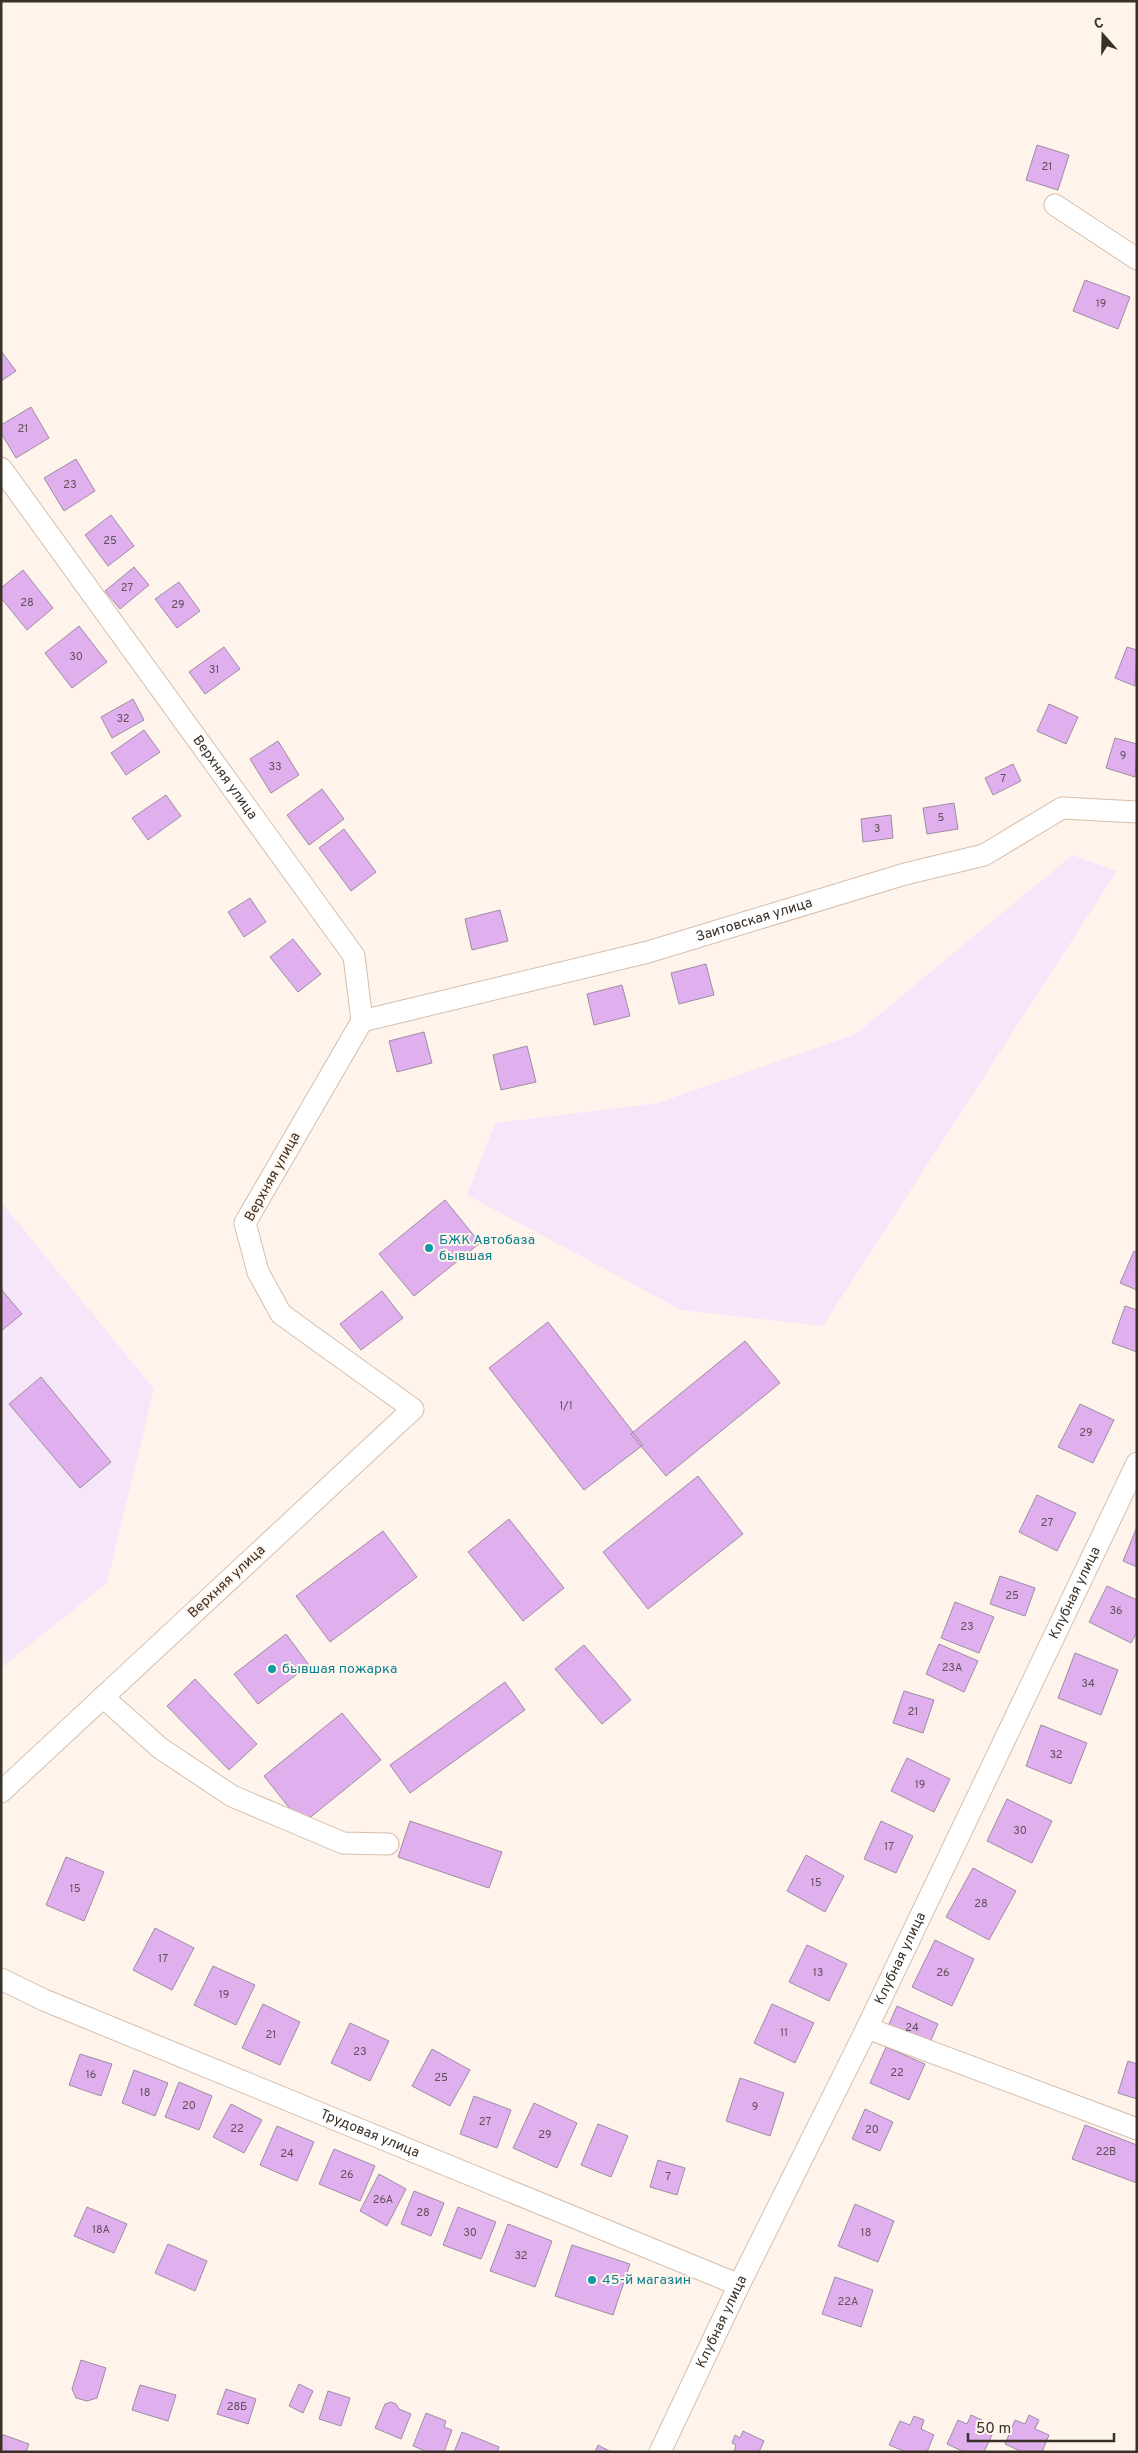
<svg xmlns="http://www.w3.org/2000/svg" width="1138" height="2453" viewBox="0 0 1138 2453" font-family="Overpass,sans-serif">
<rect width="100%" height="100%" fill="#fef4ec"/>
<!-- industrial -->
<path fill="#f5e6f9" d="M 1072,855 L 1117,871 L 823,1326 L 681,1310 L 467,1195 L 495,1123 L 658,1103 L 856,1034 Z
M 1,1202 L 154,1389 L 107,1583 L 1,1668 Z"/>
<!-- building -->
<path fill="#dfb0ed" stroke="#9e8da3" d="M 1037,145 L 1069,155 L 1058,190 L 1026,180 Z
M 1085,280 L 1130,297 L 1118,329 L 1073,311 Z
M 1,351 L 16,371 L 1,381 Z
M 31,407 L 49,438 L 16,458 L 1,433 L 1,425 Z
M 76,459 L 95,491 L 64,511 L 44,478 Z
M 111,515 L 134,546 L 108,566 L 85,535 Z
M 134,567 L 149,585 L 120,609 L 105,591 Z
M 23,570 L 53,608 L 27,630 L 1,598 L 1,588 Z
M 179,582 L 200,611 L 177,628 L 155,599 Z
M 79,626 L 107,662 L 72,688 L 45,653 Z
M 224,647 L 240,669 L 205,694 L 189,672 Z
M 1127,647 L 1137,650 L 1135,686 L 1115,678 Z
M 133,699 L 144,720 L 112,738 L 101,717 Z
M 1049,704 L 1078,717 L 1066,744 L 1037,731 Z
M 144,730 L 160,752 L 126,775 L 111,753 Z
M 1115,738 L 1137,744 L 1135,777 L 1106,768 Z
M 278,741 L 299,775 L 271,793 L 250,759 Z
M 1013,764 L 1021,781 L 993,795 L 985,778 Z
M 322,789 L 344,819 L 309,845 L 287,815 Z
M 166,795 L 181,816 L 148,840 L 132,818 Z
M 954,803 L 958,829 L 927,834 L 923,808 Z
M 891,815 L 893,838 L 863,842 L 861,819 Z
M 344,829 L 376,872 L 351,891 L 319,848 Z
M 250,898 L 266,922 L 244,937 L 228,912 Z
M 500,910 L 508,941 L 472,950 L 465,919 Z
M 293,939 L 321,974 L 298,992 L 270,957 Z
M 706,964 L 714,995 L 679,1004 L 671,973 Z
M 622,985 L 630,1016 L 594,1025 L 587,994 Z
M 424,1032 L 432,1063 L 397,1072 L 389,1041 Z
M 527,1046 L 536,1082 L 501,1090 L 493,1055 Z
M 445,1200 L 480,1243 L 414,1296 L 379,1254 Z
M 1134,1251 L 1137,1253 L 1137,1290 L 1120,1283 Z
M 1,1289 L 22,1314 L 1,1331 Z
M 382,1291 L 403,1318 L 361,1350 L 340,1324 Z
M 1125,1306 L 1137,1310 L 1137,1352 L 1112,1343 Z
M 548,1322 L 643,1445 L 584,1490 L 489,1368 Z
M 745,1341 L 780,1383 L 666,1476 L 631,1434 Z
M 41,1377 L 111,1462 L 80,1488 L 9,1404 Z
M 1080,1404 L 1114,1420 L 1093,1463 L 1058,1447 Z
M 698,1476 L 743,1534 L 648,1609 L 603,1552 Z
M 1037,1495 L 1076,1513 L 1057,1551 L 1019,1532 Z
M 509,1519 L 564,1588 L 523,1621 L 468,1552 Z
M 1137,1527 L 1137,1567 L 1123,1561 Z
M 383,1531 L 417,1577 L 330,1642 L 296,1596 Z
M 1000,1576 L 1035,1588 L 1025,1616 L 990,1604 Z
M 1107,1586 L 1137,1600 L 1137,1632 L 1131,1643 L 1089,1622 Z
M 955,1602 L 994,1617 L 979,1653 L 941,1638 Z
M 286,1634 L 309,1665 L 258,1704 L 234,1674 Z
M 939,1644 L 978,1661 L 964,1692 L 926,1674 Z
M 584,1645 L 631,1700 L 602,1724 L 555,1669 Z
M 1075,1653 L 1118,1670 L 1101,1715 L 1058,1698 Z
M 195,1679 L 257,1744 L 229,1770 L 167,1706 Z
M 505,1682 L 525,1710 L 410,1793 L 390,1765 Z
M 904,1691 L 934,1700 L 923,1733 L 893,1723 Z
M 342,1713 L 381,1760 L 302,1824 L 264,1776 Z
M 1041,1725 L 1087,1743 L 1071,1784 L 1026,1766 Z
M 907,1758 L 950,1779 L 934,1812 L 891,1791 Z
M 1007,1799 L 1052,1821 L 1032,1863 L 987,1841 Z
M 410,1821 L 502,1852 L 489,1888 L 398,1857 Z
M 881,1821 L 913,1836 L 896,1873 L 864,1859 Z
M 806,1855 L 844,1876 L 825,1912 L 787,1891 Z
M 66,1857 L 104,1872 L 84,1921 L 46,1905 Z
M 973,1868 L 1016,1891 L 989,1940 L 946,1917 Z
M 155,1928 L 194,1948 L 172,1990 L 133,1970 Z
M 935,1940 L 974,1959 L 952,2006 L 912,1987 Z
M 807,1945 L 847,1964 L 829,2001 L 789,1982 Z
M 213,1966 L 255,1985 L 236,2025 L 194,2005 Z
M 263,2004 L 300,2022 L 280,2065 L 242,2048 Z
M 772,2004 L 814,2023 L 795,2063 L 754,2043 Z
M 897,2006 L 938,2024 L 927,2049 L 886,2031 Z
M 350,2023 L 389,2041 L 370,2081 L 331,2063 Z
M 886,2047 L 925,2064 L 909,2100 L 870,2083 Z
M 432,2049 L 470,2070 L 450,2106 L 412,2086 Z
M 80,2054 L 112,2064 L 101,2096 L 69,2085 Z
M 1128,2061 L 1137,2064 L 1137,2099 L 1118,2093 Z
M 134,2070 L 168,2083 L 155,2116 L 122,2103 Z
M 740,2078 L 784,2093 L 770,2136 L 726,2121 Z
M 179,2082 L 212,2096 L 199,2130 L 165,2117 Z
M 474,2096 L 511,2110 L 497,2148 L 460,2134 Z
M 534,2103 L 577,2123 L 557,2168 L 513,2148 Z
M 231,2104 L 262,2120 L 244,2153 L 213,2137 Z
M 865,2109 L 893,2122 L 880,2151 L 852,2139 Z
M 598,2124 L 628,2136 L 611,2177 L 581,2165 Z
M 1085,2125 L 1137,2145 L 1137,2183 L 1072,2159 Z
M 277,2126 L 314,2142 L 297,2181 L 260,2165 Z
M 334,2149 L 375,2166 L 360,2201 L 319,2184 Z
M 658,2160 L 685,2168 L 677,2195 L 650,2187 Z
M 379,2174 L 406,2189 L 387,2226 L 360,2211 Z
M 414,2191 L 444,2203 L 431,2236 L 401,2224 Z
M 855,2204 L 894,2221 L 878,2262 L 838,2246 Z
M 87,2207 L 127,2224 L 114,2253 L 74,2236 Z
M 458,2207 L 496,2222 L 481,2259 L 443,2245 Z
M 508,2224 L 552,2241 L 535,2287 L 490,2271 Z
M 168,2244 L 207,2261 L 195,2291 L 155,2273 Z
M 572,2245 L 630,2264 L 613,2315 L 555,2296 Z
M 835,2277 L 873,2290 L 861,2327 L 822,2314 Z
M 81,2360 L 106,2368 L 97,2398 L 87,2401 L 76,2398 L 72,2389 Z
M 299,2384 L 313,2391 L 303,2413 L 289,2406 Z
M 140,2385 L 176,2395 L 168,2421 L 132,2410 Z
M 226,2389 L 256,2399 L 248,2424 L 217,2414 Z
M 328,2391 L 350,2398 L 341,2426 L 319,2419 Z
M 391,2402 L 396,2404 L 399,2409 L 411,2414 L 401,2439 L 375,2428 L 385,2404 Z
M 426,2413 L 446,2421 L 444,2427 L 452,2430 L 444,2452 L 428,2452 L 413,2446 Z
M 971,2415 L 982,2420 L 978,2429 L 992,2435 L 984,2452 L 964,2452 L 947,2444 L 958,2420 L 967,2424 Z
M 1029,2415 L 1039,2420 L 1035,2429 L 1049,2435 L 1042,2452 L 1022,2452 L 1005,2444 L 1015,2420 L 1025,2424 Z
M 914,2416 L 924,2420 L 921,2429 L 934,2435 L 927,2452 L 906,2452 L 889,2445 L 900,2421 L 910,2425 Z
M 743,2431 L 764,2441 L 759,2452 L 734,2452 L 736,2445 L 732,2443 L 735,2435 L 740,2438 Z
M 462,2432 L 499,2447 L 497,2452 L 454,2452 Z
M 1,2434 L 29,2444 L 26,2452 L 1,2452 Z
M 598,2445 L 611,2452 L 595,2452 Z"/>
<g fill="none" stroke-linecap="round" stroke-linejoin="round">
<defs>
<g id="minor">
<path d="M 1055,205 L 1137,259"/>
<path id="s1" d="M 1,468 L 354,956 L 362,1021 L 245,1223 L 258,1272 L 281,1314 L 413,1409 L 1,1792"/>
<path id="s2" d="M 362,1021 L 648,952 L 905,874 L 984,855 L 1062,808 L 1137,812"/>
<path d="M 103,1697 L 160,1748 L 232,1796 L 343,1843 L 388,1844"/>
<path id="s3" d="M 1,1979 L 44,2000 L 739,2285"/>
<path d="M 867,2028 L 1137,2129"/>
<path id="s4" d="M 660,2452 L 739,2285 L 867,2028 L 1137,1463"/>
</g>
</defs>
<!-- minor casing -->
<use href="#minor" stroke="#d6beac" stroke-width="23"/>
<!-- minor -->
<use href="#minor" stroke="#fff" stroke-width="21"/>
</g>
<!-- markers -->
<g fill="#0f9aa8" stroke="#fef4ec" stroke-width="2">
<circle cx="429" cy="1248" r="5"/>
<circle cx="272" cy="1669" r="5"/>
<circle cx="592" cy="2280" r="5"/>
</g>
<g text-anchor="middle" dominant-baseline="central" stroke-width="4" stroke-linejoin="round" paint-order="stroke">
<!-- number labels -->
<g font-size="11" fill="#625059">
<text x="1047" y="167">21</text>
<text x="1101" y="304">19</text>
<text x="23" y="429">21</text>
<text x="70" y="485">23</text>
<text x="110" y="541">25</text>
<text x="127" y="588">27</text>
<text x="27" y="603">28</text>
<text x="178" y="605">29</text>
<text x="76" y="657">30</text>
<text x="214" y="670">31</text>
<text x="123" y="719">32</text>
<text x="1123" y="756">9</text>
<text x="275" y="767">33</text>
<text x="1003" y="779">7</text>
<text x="941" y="818">5</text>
<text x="877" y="829">3</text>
<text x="566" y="1406">1/1</text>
<text x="1086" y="1433">29</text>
<text x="1047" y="1523">27</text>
<text x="1012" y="1596">25</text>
<text x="1116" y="1611">36</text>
<text x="967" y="1627">23</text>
<text x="952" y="1668">23А</text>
<text x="1088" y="1684">34</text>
<text x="913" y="1712">21</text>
<text x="1056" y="1755">32</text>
<text x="920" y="1785">19</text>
<text x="1020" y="1831">30</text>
<text x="889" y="1847">17</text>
<text x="816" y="1883">15</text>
<text x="75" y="1889">15</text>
<text x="981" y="1904">28</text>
<text x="163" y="1959">17</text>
<text x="818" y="1973">13</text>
<text x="943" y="1973">26</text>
<text x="224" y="1995">19</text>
<text x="912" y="2028">24</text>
<text x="784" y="2033">11</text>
<text x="271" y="2035">21</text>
<text x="360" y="2052">23</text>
<text x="897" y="2073">22</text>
<text x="91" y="2075">16</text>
<text x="441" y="2078">25</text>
<text x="145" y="2093">18</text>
<text x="189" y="2106">20</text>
<text x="755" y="2107">9</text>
<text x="485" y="2122">27</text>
<text x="237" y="2129">22</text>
<text x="872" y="2130">20</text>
<text x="545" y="2135">29</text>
<text x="1106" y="2152">22В</text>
<text x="287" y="2154">24</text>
<text x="347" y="2175">26</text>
<text x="668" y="2177">7</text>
<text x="383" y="2200">26А</text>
<text x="423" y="2213">28</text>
<text x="101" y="2230">18А</text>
<text x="470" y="2233">30</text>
<text x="866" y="2233">18</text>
<text x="521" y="2256">32</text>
<text x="848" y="2302">22А</text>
<text x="237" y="2407">28Б</text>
</g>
<!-- street labels -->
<g font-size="14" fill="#393028" stroke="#fef4ec">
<text stroke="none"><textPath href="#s1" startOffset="382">Верхняя улица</textPath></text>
<text stroke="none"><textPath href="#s2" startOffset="405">Заитовская улица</textPath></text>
<text transform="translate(273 1177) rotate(-61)">Верхняя улица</text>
<text transform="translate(227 1582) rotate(-43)">Верхняя улица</text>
<text stroke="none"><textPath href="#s4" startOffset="954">Клубная улица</textPath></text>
<text stroke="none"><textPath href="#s4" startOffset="549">Клубная улица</textPath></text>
<text stroke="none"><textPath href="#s3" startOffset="400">Трудовая улица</textPath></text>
<text stroke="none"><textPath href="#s4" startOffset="144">Клубная улица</textPath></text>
</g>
<!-- culture labels -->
<g font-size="14" fill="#0d838f" stroke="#fef4ec" text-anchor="start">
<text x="439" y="1240">БЖК Автобаза<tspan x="439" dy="16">бывшая</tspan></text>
<text x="282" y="1669">бывшая пожарка</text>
<text x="602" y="2280">45-й магазин</text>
</g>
</g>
<!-- border -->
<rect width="1138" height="2453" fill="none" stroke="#393028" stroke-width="5"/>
<!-- north arrow -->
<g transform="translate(1103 35) rotate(340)" stroke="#fef4ec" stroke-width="4" paint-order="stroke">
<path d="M0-4L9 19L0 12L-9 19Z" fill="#393028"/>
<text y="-8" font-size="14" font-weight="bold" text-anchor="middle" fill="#393028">С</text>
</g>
<!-- scale -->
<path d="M968 2433v8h146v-8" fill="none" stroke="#393028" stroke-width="2.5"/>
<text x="976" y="2433" font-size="15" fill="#393028" stroke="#fef4ec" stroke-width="4" paint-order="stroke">50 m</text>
</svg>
